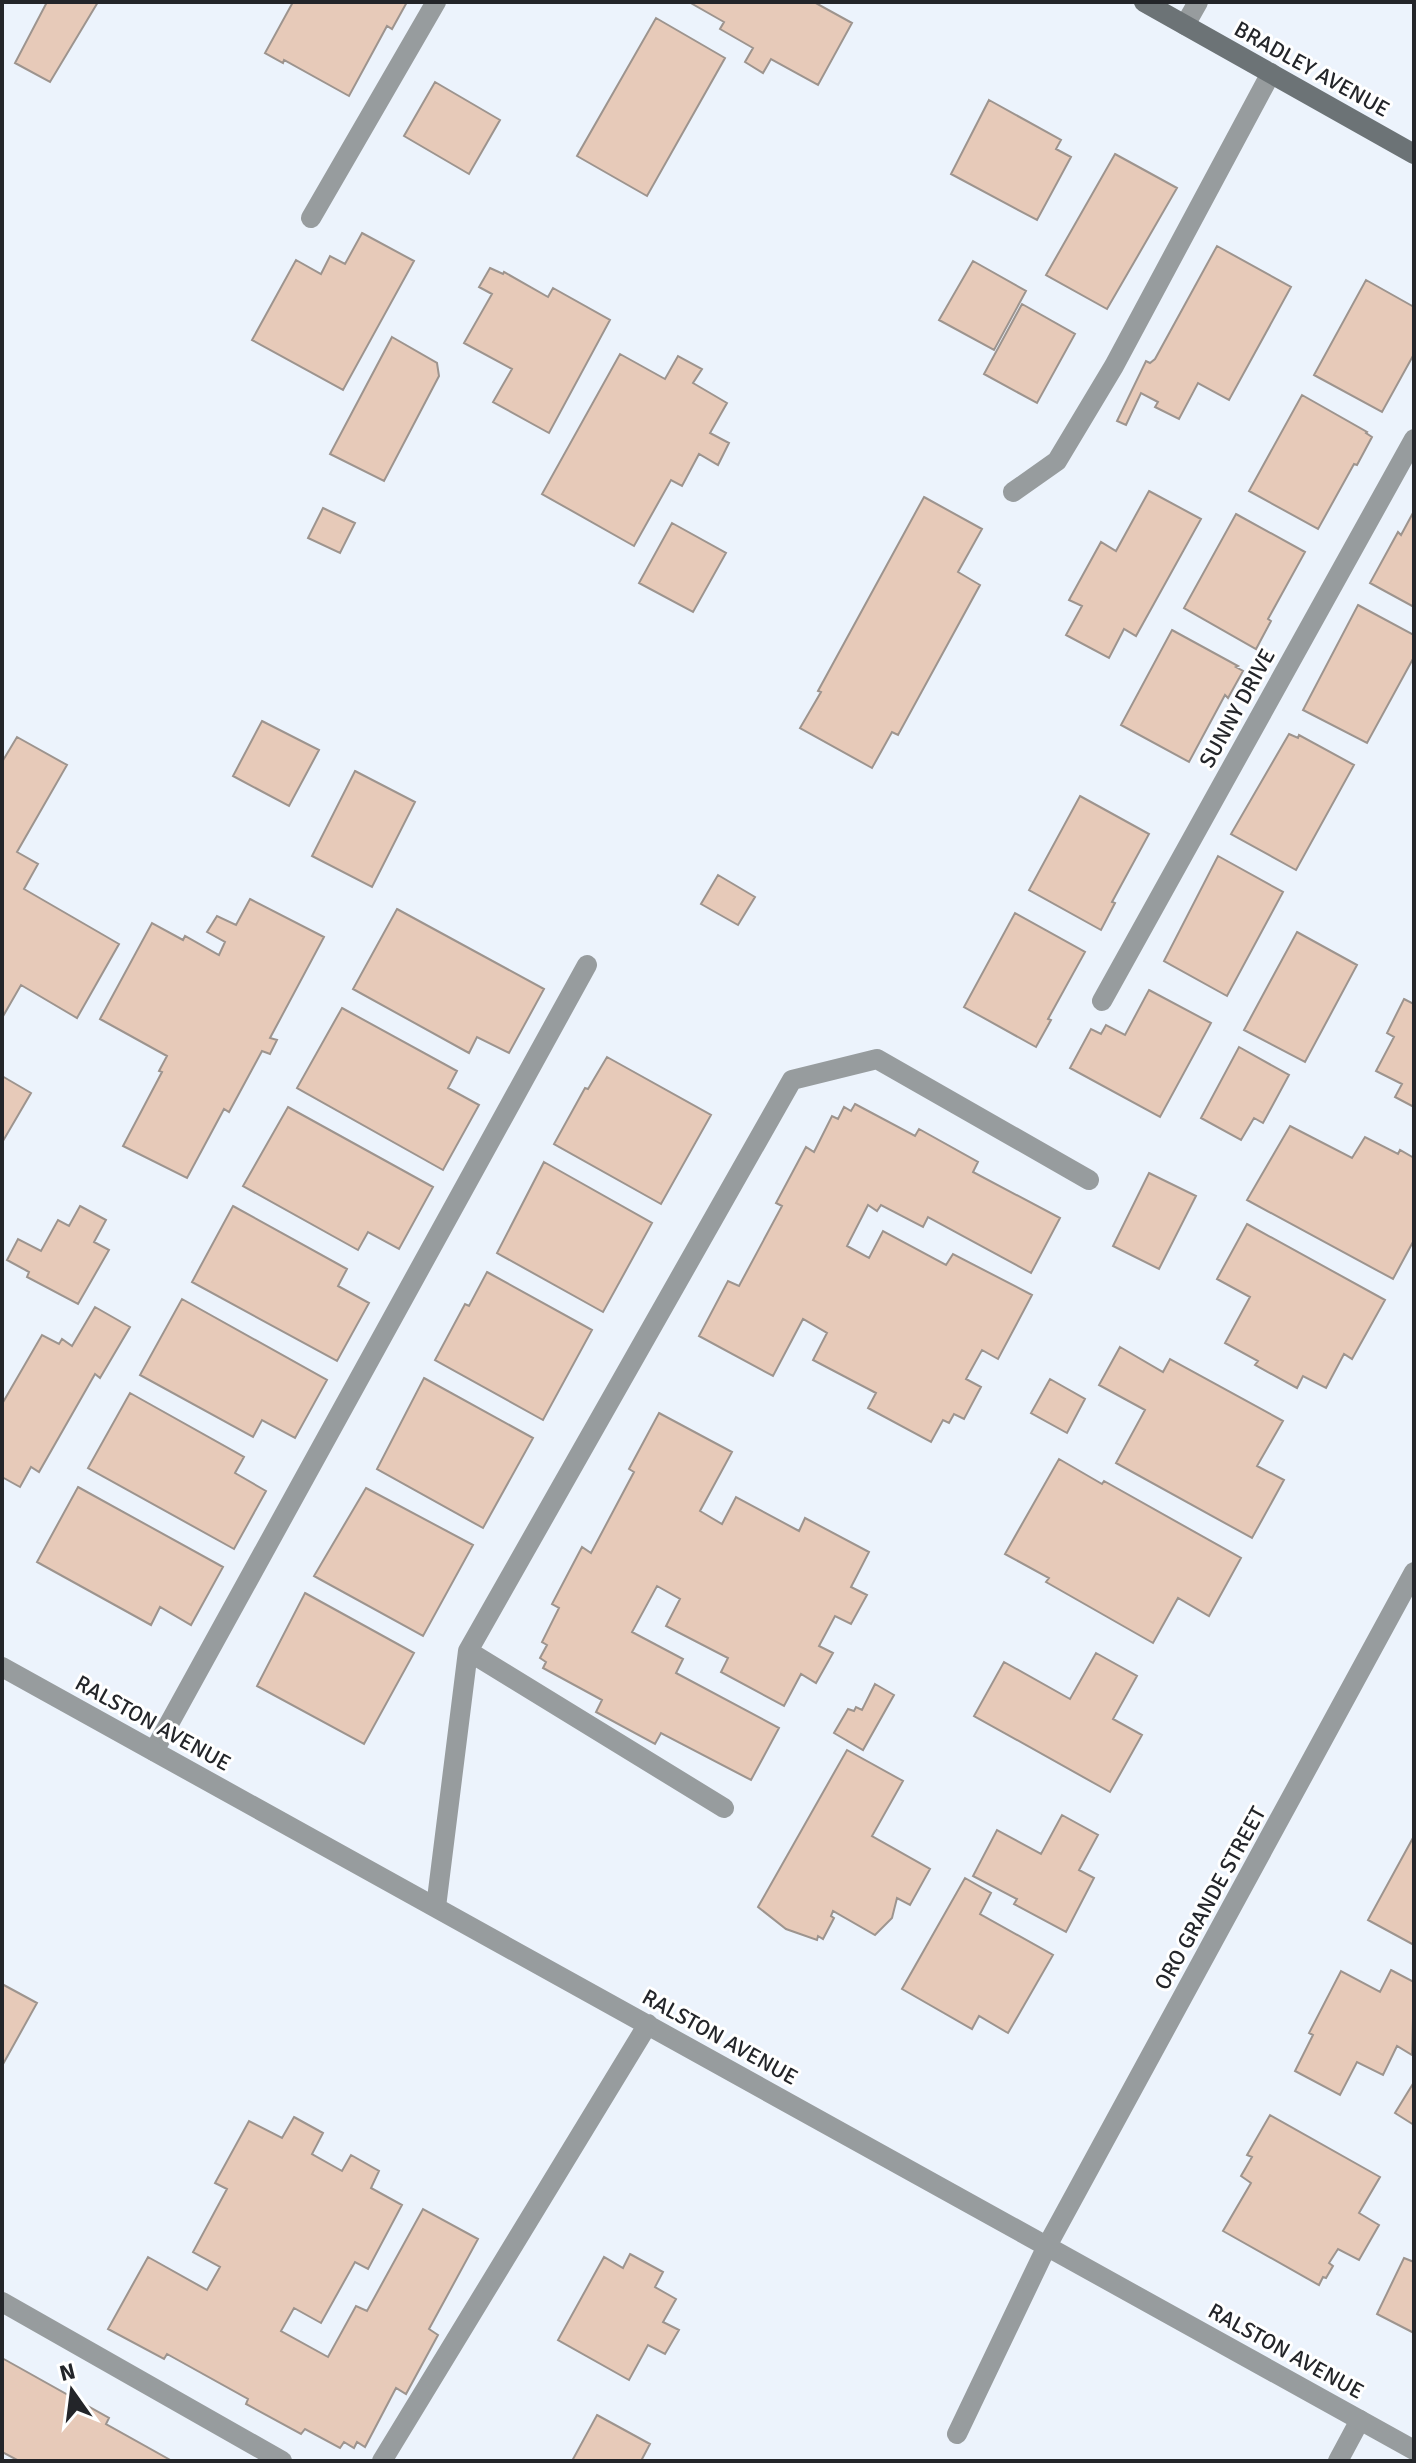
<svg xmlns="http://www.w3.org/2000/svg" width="1416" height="2463" viewBox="0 0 1416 2463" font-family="Signika,sans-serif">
<rect width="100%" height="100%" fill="#ecf3fc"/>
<!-- building -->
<path fill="#e7cab9" stroke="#9d948e" stroke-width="2" d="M 47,2 L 98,2 L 50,82 L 15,63 Z
M 293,2 L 407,2 L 392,29 L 387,26 L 349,96 L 284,60 L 283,63 L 265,53 Z
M 689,2 L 814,2 L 852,23 L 818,85 L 771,59 L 763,73 L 745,62 L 753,48 L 720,29 L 724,22 Z
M 656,18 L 725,58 L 647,196 L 577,156 Z
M 435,82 L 500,120 L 469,174 L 404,136 Z
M 989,100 L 1061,140 L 1056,149 L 1071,157 L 1037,220 L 951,174 Z
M 1115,154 L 1177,188 L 1107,309 L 1046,275 Z
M 362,233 L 414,261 L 343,390 L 252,340 L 296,260 L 321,274 L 330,256 L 345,264 Z
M 1217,246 L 1291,287 L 1229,400 L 1198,383 L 1179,419 L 1155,407 L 1158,402 L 1141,393 L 1126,425 L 1117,421 L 1146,361 L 1150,363 L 1155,359 Z
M 973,261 L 1026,291 L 994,350 L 939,320 Z
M 490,268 L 503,274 L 504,272 L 548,297 L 553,288 L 610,320 L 549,433 L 493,402 L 512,369 L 464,343 L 492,294 L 479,287 Z
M 1366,280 L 1414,307 L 1414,354 L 1382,412 L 1314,375 Z
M 1022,304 L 1075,334 L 1037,403 L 984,374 Z
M 392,337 L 437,363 L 439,376 L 384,481 L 330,454 Z
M 620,354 L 665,379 L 678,356 L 702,369 L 693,383 L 727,403 L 710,433 L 729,443 L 718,465 L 699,454 L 682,486 L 671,480 L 634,546 L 542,494 Z
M 1302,395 L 1367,432 L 1366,433 L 1372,437 L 1357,465 L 1354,464 L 1318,529 L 1249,491 Z
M 1149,491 L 1201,519 L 1136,636 L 1124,629 L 1109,658 L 1066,635 L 1082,606 L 1069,600 L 1101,542 L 1116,551 Z
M 924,497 L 982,529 L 958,572 L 980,585 L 898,735 L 892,732 L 872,768 L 800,728 L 821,692 L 818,691 Z
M 323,508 L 355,523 L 340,553 L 308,538 Z
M 1414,511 L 1414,607 L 1370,583 L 1398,532 L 1401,535 Z
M 1236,514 L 1305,552 L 1268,619 L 1271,621 L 1256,649 L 1184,608 Z
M 672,523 L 726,553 L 693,612 L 639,583 Z
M 1358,605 L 1414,635 L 1414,657 L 1367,743 L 1303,710 Z
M 1172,630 L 1238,666 L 1236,667 L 1243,671 L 1228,698 L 1225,695 L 1189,762 L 1121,725 Z
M 262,721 L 319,750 L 289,806 L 233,776 Z
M 1289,734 L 1298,738 L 1299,735 L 1354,765 L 1296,870 L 1231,834 Z
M 17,737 L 67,765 L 17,852 L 38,864 L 24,889 L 119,944 L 77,1018 L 21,985 L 2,1018 L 2,762 Z
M 355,771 L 415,802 L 372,887 L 312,856 Z
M 1080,796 L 1149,834 L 1112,902 L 1115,903 L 1101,930 L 1029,890 Z
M 1218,856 L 1283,892 L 1227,996 L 1164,961 Z
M 718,875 L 755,897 L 738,925 L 701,904 Z
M 250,899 L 324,937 L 270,1038 L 277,1040 L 270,1054 L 262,1051 L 229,1112 L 224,1109 L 187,1178 L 123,1146 L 162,1072 L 159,1071 L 167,1056 L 100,1019 L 152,923 L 183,940 L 185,936 L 219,955 L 225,942 L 207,932 L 217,916 L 236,925 Z
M 397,909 L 544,989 L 509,1053 L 477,1037 L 469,1053 L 353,989 Z
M 1015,913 L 1085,952 L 1048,1019 L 1051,1020 L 1036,1047 L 964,1007 Z
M 1297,932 L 1357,965 L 1305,1062 L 1244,1030 Z
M 1149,990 L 1211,1023 L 1160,1117 L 1070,1068 L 1091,1029 L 1101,1034 L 1106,1025 L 1125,1035 Z
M 1404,999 L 1414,1004 L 1414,1107 L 1395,1097 L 1402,1084 L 1376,1071 L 1394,1037 L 1387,1033 Z
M 342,1008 L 457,1071 L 448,1088 L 479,1105 L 443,1170 L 297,1088 Z
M 1239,1047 L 1289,1075 L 1263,1123 L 1254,1118 L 1241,1140 L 1201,1118 Z
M 607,1057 L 711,1115 L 661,1204 L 554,1144 L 585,1088 L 588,1089 Z
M 2,1076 L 31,1093 L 3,1141 L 2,1140 Z
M 855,1104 L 915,1136 L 919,1129 L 978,1162 L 973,1172 L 1060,1218 L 1031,1273 L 928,1217 L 923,1227 L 881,1205 L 877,1211 L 868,1205 L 847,1246 L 869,1258 L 883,1231 L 946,1265 L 953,1254 L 1032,1295 L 998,1359 L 982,1350 L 966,1379 L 981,1387 L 964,1419 L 954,1414 L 949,1423 L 943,1420 L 931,1442 L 868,1408 L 876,1393 L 813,1360 L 827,1333 L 803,1319 L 773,1376 L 699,1336 L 728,1281 L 739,1286 L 782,1206 L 776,1203 L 806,1147 L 814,1152 L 832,1116 L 838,1119 L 844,1107 L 851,1111 Z
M 288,1107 L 433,1187 L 399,1249 L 368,1232 L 358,1250 L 243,1186 Z
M 1290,1126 L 1352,1158 L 1365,1137 L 1398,1154 L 1400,1150 L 1414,1158 L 1414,1240 L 1393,1279 L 1247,1200 Z
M 544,1162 L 652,1223 L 603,1312 L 497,1253 Z
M 1149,1173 L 1196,1196 L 1159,1269 L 1113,1246 Z
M 80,1206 L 106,1220 L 94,1242 L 109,1250 L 78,1304 L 27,1277 L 29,1272 L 7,1260 L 18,1239 L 41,1251 L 58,1220 L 69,1226 Z
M 233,1206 L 347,1269 L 338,1286 L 369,1303 L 337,1361 L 192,1282 Z
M 1247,1224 L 1385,1300 L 1352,1359 L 1344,1354 L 1326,1388 L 1303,1376 L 1297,1388 L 1255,1365 L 1258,1361 L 1225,1343 L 1250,1297 L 1217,1279 Z
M 487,1272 L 592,1330 L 543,1420 L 435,1360 L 465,1304 L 469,1306 Z
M 182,1299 L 327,1380 L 295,1438 L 262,1420 L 253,1437 L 140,1375 Z
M 95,1307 L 130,1327 L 100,1378 L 95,1374 L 39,1472 L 31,1467 L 20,1487 L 2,1477 L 2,1404 L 42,1335 L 59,1344 L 62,1339 L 72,1346 Z
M 1120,1347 L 1163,1372 L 1170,1359 L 1283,1421 L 1257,1466 L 1284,1480 L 1252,1538 L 1116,1463 L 1145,1410 L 1099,1385 Z
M 424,1378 L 533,1438 L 483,1528 L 377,1469 Z
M 1050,1379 L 1085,1399 L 1067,1433 L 1031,1413 Z
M 130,1393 L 244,1457 L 235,1473 L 266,1491 L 234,1549 L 88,1468 Z
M 659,1413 L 732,1452 L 700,1511 L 722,1524 L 736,1497 L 799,1531 L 805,1518 L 869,1552 L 851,1587 L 867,1595 L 851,1624 L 835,1616 L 819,1646 L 833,1653 L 816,1683 L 801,1674 L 784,1706 L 721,1672 L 728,1658 L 666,1626 L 680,1599 L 657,1586 L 632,1632 L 683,1659 L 676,1673 L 779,1728 L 751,1780 L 661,1733 L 655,1744 L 596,1712 L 602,1700 L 543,1668 L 546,1662 L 540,1658 L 547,1645 L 542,1642 L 559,1608 L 552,1604 L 582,1547 L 591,1553 L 634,1472 L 629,1469 Z
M 1059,1459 L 1102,1484 L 1104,1481 L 1241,1558 L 1209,1616 L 1178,1598 L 1153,1643 L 1046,1582 L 1049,1578 L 1005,1554 Z
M 78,1487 L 223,1567 L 191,1625 L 160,1607 L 151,1625 L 37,1562 Z
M 366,1488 L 473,1545 L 423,1636 L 314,1576 Z
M 305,1593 L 414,1653 L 364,1744 L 257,1686 Z
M 1096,1653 L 1137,1676 L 1113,1719 L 1142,1735 L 1110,1792 L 974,1716 L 1004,1662 L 1070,1699 Z
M 875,1684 L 894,1695 L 863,1750 L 834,1733 L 848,1709 L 854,1711 L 856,1707 L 862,1710 Z
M 847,1750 L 903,1781 L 872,1836 L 930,1869 L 910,1905 L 897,1898 L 892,1918 L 875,1935 L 833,1911 L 831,1916 L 834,1918 L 823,1939 L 818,1936 L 817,1940 L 786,1929 L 758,1907 Z
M 1062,1815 L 1098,1835 L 1079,1870 L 1094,1878 L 1066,1932 L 1014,1904 L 1017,1899 L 973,1876 L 997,1830 L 1041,1854 Z
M 1414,1836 L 1414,1945 L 1368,1920 Z
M 965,1878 L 991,1893 L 980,1914 L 1053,1955 L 1008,2033 L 979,2016 L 972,2029 L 902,1989 Z
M 1391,1970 L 1414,1982 L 1412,2055 L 1397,2046 L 1383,2075 L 1357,2062 L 1340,2095 L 1295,2071 L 1313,2035 L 1309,2033 L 1341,1971 L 1380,1992 Z
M 2,1984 L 37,2003 L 2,2066 Z
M 1414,2082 L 1414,2125 L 1395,2113 Z
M 1270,2115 L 1380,2177 L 1359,2213 L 1379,2225 L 1359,2260 L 1338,2249 L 1329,2263 L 1333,2266 L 1326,2278 L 1323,2277 L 1319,2285 L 1223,2231 L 1251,2183 L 1241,2176 L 1252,2157 L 1247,2155 Z
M 294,2117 L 323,2133 L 312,2154 L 342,2171 L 351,2155 L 379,2171 L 371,2188 L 402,2205 L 368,2269 L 355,2262 L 321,2323 L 294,2308 L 281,2331 L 328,2357 L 356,2306 L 367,2311 L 423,2209 L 478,2239 L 429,2329 L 438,2335 L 406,2394 L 396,2388 L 365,2447 L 357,2442 L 354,2448 L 344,2442 L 340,2448 L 305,2429 L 301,2434 L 246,2404 L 248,2399 L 167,2354 L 164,2359 L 108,2329 L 148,2257 L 207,2290 L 220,2267 L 193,2252 L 227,2189 L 215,2183 L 249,2121 L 282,2138 Z
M 630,2254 L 663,2272 L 655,2287 L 676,2299 L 663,2322 L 679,2330 L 665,2354 L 648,2345 L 629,2380 L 558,2340 L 604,2257 L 623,2268 Z
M 1404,2258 L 1414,2262 L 1414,2333 L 1377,2314 Z
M 2,2358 L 109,2418 L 106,2424 L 172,2461 L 19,2461 L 2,2452 Z
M 597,2415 L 650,2444 L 641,2461 L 572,2461 Z"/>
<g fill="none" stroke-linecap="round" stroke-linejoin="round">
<!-- lane -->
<path stroke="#979c9e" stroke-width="20" d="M 1013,492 L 1057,461 L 1114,366 L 1271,73
M 154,1751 L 587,965
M 1338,2461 L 1360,2420"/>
<!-- street -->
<path stroke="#979c9e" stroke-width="20" d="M 1185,25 L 1198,2
M 311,218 L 436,2
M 1102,1001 L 1414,439
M 468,1651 L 724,1808
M 2,1667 L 1414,2450
M 436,1907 L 468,1651 L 792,1080 L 877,1059 L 1089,1180
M 2,2302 L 282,2461
M 957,2434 L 1047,2246 L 1414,1572
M 382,2461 L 648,2024"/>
<!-- secondary -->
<path stroke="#6c7376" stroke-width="20" d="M 1144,2 L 1414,154"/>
</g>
<g text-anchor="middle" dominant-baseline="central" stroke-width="6" stroke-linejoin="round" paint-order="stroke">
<!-- street labels -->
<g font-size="22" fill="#232529" stroke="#fff">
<text transform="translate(1312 69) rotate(29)">BRADLEY AVENUE</text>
<text transform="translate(1237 708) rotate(-61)">SUNNY DRIVE</text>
<text transform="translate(153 1723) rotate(29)">RALSTON AVENUE</text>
<text transform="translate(1210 1898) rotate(-61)">ORO GRANDE STREET</text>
<text transform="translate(720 2037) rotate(29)">RALSTON AVENUE</text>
<text transform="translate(1286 2351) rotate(29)">RALSTON AVENUE</text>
</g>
</g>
<!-- border -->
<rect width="1416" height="2463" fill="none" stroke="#232529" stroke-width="8"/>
<!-- north arrow -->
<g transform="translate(72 2391) rotate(346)" stroke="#ffffff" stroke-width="6" paint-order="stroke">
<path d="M0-6L14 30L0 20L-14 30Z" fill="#232529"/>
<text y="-12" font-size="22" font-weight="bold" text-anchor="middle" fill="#232529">N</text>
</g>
</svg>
